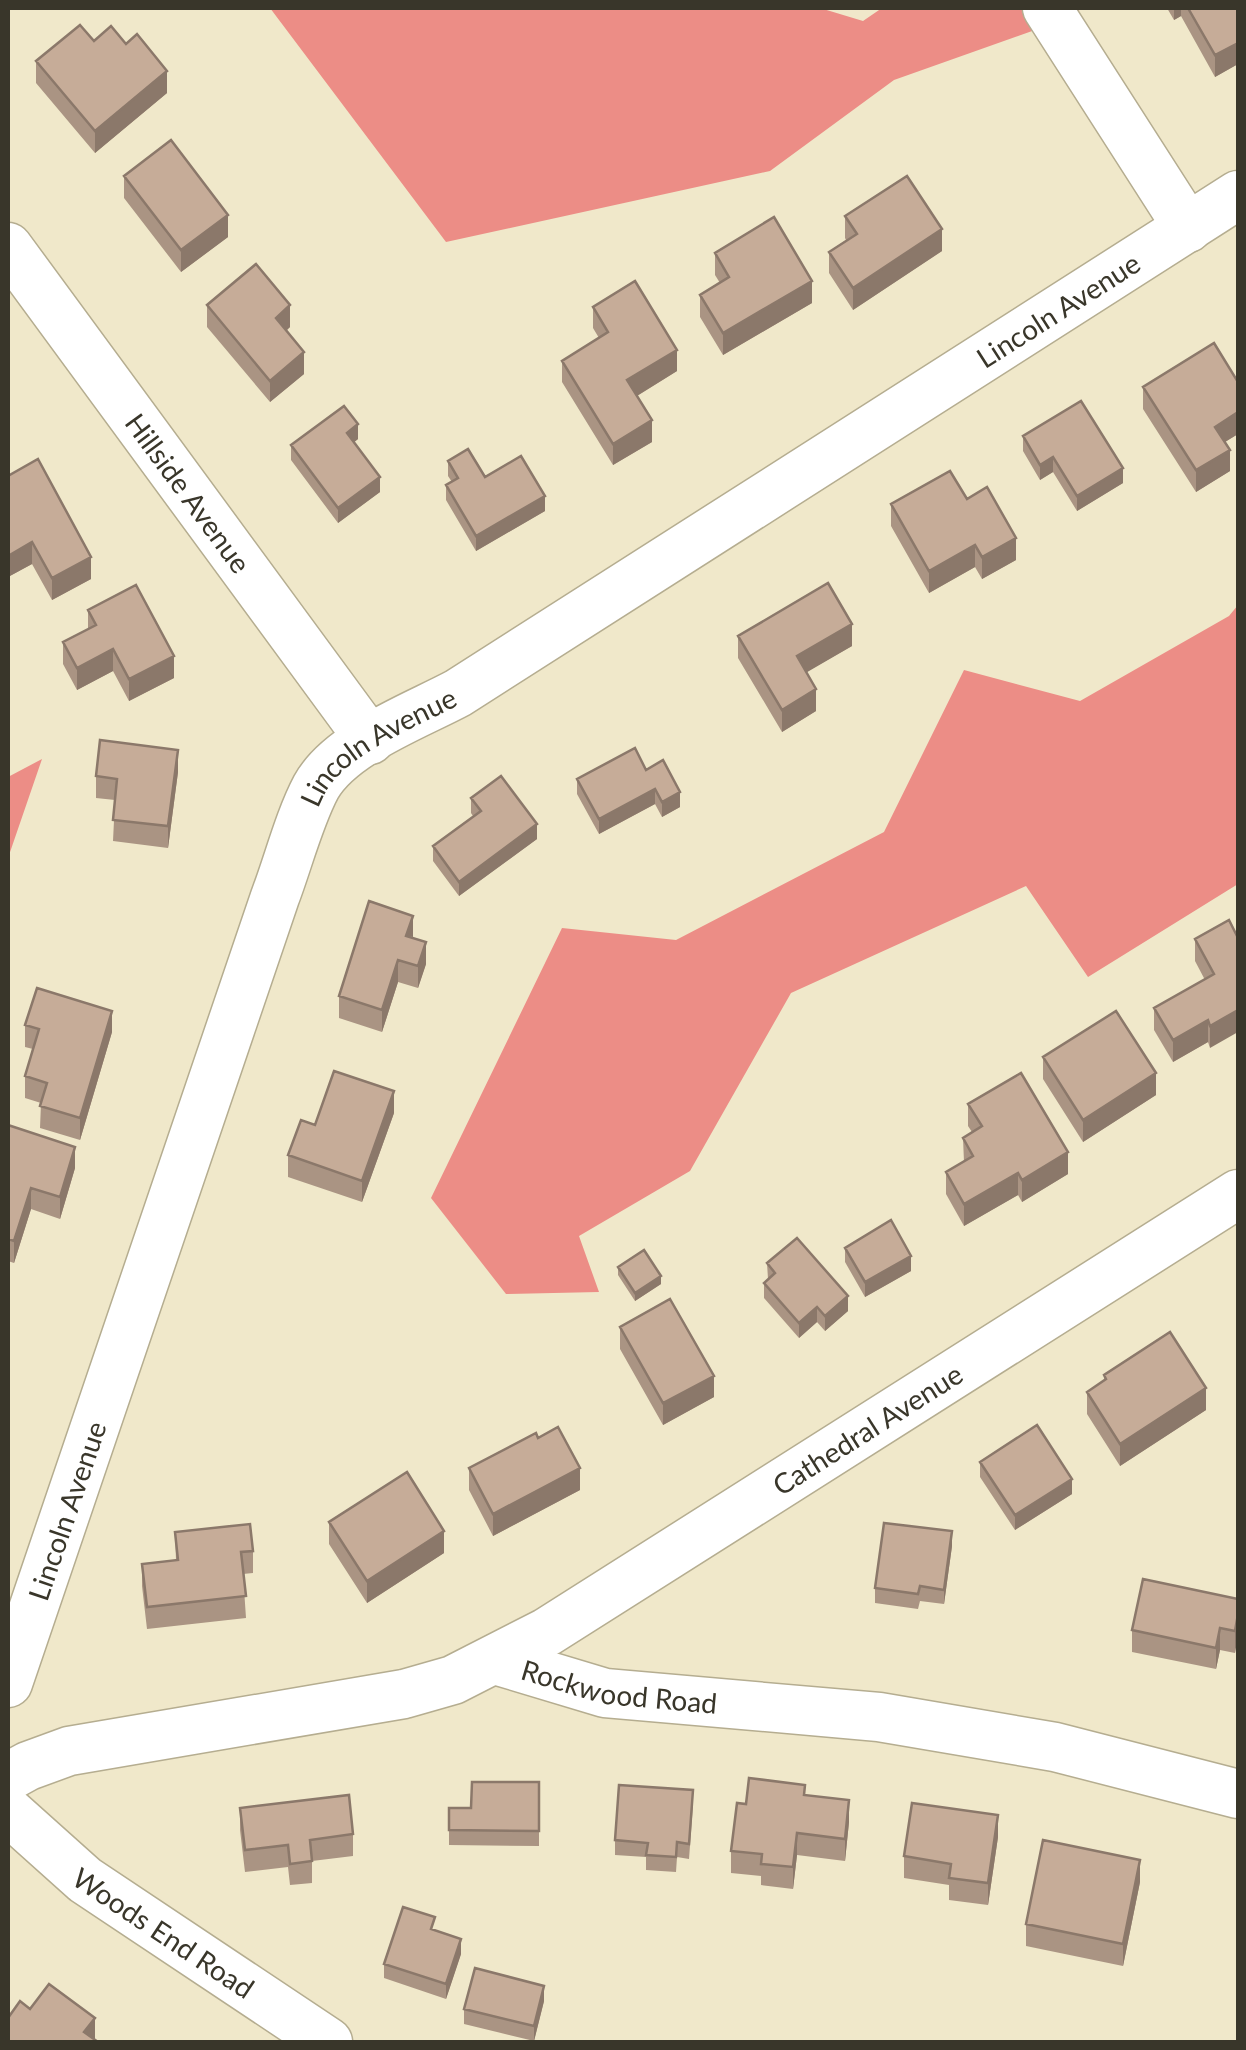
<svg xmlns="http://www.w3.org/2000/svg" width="1246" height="2050" viewBox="0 0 1246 2050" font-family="Lato,sans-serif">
<rect width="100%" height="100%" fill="#f0e8ca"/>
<!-- forest -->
<path fill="#ec8d86" d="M 270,8 L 820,8 L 863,21 L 882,8 L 1083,8 L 1063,20 L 894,80 L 770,171 L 446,242 Z
M 1238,605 L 1238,884 L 1088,977 L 1026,886 L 791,993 L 690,1171 L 579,1236 L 599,1292 L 506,1294 L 431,1198 L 562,928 L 676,940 L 884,832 L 964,670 L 1080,701 L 1229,616 Z
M 42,759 L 8,858 L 8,777 Z"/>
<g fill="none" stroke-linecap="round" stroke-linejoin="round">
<defs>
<g id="minor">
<path d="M 1047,8 L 1188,228"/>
<path id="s1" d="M 8,247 L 370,740"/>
<path id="s2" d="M 495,1660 L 605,1693 L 879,1717 L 1055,1747 L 1238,1794"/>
<path id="s3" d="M 8,1683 L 275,897 C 288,863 299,819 316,787 C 341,743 415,716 458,693 L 1238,195"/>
<path id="s4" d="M 8,1777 L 28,1766 L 69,1751 L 404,1694 L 453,1680 L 547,1632 L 1238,1194"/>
<path id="s5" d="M 8,1811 L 85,1880 L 328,2042"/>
</g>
</defs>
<!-- minor casing -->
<use href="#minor" stroke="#b5ad90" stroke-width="51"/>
<!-- minor -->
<use href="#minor" stroke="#fff" stroke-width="48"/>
</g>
<!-- wall -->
<path fill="#aa9483" d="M 1167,8 L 1238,8 L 1238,64 L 1215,77 L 1181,16 L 1174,20 Z
M 94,41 L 167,93 L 95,153 L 36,83 L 36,61 Z
M 124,176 L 228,237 L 181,272 L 124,198 Z
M 845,216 L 942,251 L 853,310 L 829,273 L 829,252 L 846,240 L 845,238 Z
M 715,253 L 812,303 L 723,355 L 700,317 L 700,295 L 720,283 L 715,275 Z
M 207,305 L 290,327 L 286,331 L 304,374 L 270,402 L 207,327 Z
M 593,307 L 677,371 L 637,396 L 652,442 L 613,465 L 562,382 L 562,361 L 599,338 L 593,328 Z
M 1143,387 L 1238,434 L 1225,442 L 1230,471 L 1196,492 L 1143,409 Z
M 1023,436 L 1123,483 L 1077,511 L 1053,472 L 1040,480 L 1023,451 Z
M 358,439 L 354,442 L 380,492 L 338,523 L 291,460 L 291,445 Z
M 448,461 L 485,477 L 545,511 L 476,551 L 446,500 L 446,485 L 452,482 L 448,476 Z
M 8,476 L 91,579 L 52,600 L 32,564 L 8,577 Z
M 967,499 L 1016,560 L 982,579 L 975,567 L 929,593 L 891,526 L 891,504 Z
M 88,610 L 174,678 L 129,701 L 113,671 L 77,690 L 63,664 L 63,642 L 88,629 Z
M 738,636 L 852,646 L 806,672 L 816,711 L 782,732 L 738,658 Z
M 646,770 L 680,807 L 662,817 L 655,804 L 599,834 L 577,794 L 577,779 Z
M 178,772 L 168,848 L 113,841 L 115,800 L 96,798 L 96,776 Z
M 471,798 L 537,839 L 459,896 L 433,861 L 433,846 L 473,816 L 471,813 Z
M 1229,920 L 1210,1048 L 1208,1042 L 1173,1062 L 1154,1030 L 1154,1008 L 1205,980 L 1195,961 L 1195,939 Z
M 413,938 L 426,964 L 418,988 L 398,982 L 382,1032 L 339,1018 L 339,996 Z
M 25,1025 L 112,1032 L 80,1140 L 40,1128 L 41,1103 L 25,1098 L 25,1076 L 33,1049 L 25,1047 Z
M 1043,1057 L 1156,1095 L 1083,1142 L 1043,1079 Z
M 968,1104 L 1068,1174 L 1022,1202 L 1018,1195 L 964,1226 L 946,1194 L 946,1172 L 964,1162 L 963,1138 L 972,1132 L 968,1126 Z
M 394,1113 L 362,1202 L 288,1177 L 288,1155 L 315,1125 Z
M 8,1125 L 75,1168 L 60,1219 L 31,1209 L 14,1263 L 8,1261 Z
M 845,1248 L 911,1271 L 865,1297 L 845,1262 Z
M 767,1263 L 848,1311 L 825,1331 L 817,1322 L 799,1338 L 764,1298 L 764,1283 L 768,1279 Z
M 618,1267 L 661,1284 L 635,1301 L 618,1275 Z
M 620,1327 L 714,1397 L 663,1425 L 620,1349 Z
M 1104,1375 L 1206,1410 L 1120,1466 L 1087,1414 L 1087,1392 L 1104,1381 Z
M 538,1438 L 580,1490 L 493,1536 L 469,1490 L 469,1468 Z
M 980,1462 L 1072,1494 L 1015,1530 L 980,1477 Z
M 329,1522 L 444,1553 L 367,1603 L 329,1544 Z
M 175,1532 L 253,1551 L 253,1573 L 243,1574 L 246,1618 L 147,1629 L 142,1586 L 142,1564 L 176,1560 Z
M 952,1546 L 944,1604 L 920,1601 L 918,1609 L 875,1603 L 875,1588 Z
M 1238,1599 L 1235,1653 L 1220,1650 L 1216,1669 L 1132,1652 L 1132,1630 Z
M 539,1782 L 539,1846 L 449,1845 L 449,1808 L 471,1808 Z
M 805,1795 L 849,1822 L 845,1861 L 797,1855 L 793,1889 L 761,1885 L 761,1876 L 731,1873 L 731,1851 L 746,1804 Z
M 693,1805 L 689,1859 L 677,1857 L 676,1872 L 646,1870 L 646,1857 L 615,1855 L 615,1840 Z
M 240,1808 L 353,1834 L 353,1856 L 312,1861 L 312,1883 L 290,1885 L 288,1867 L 245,1872 L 240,1830 Z
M 998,1837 L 988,1905 L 949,1900 L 949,1885 L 904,1878 L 904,1856 Z
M 1140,1882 L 1123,1966 L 1026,1946 L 1026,1924 Z
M 461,1954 L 446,1999 L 384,1978 L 384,1964 Z
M 544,2001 L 534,2041 L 464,2024 L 464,2009 Z"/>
<!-- shaded-wall -->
<path fill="#8b786a" d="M 1174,8 L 1181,8 L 1181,16 L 1174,20 Z
M 1238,43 L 1238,64 L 1215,77 L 1215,55 Z
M 167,71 L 167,93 L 95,153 L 95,131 Z
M 228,215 L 228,237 L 181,272 L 181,250 Z
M 942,229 L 942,251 L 853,310 L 853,288 Z
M 812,281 L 812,303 L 723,355 L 723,333 Z
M 290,305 L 290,327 L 276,340 L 276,318 Z
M 677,350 L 677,371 L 627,402 L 627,380 Z
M 304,352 L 304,374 L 270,402 L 270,381 Z
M 1238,412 L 1238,434 L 1215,448 L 1215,427 Z
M 652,420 L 652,442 L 613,465 L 613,444 Z
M 358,424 L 358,439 L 347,448 L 347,433 Z
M 1230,450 L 1230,471 L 1196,492 L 1196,470 Z
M 1053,457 L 1053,472 L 1040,480 L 1040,465 Z
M 1123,468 L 1123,483 L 1077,511 L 1077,496 Z
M 380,477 L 380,492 L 338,523 L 338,508 Z
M 545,496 L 545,511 L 476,551 L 476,536 Z
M 1016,538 L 1016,560 L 982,579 L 982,557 Z
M 32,542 L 32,564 L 8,577 L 8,556 Z
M 975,545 L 975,567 L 929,593 L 929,571 Z
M 91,557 L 91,579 L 52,600 L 52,578 Z
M 852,624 L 852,646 L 797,678 L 797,656 Z
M 113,649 L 113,671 L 77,690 L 77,668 Z
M 174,656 L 174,678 L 129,701 L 129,679 Z
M 816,689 L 816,711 L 782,732 L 782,710 Z
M 178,750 L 178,772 L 168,848 L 168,826 Z
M 655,789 L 655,804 L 599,834 L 599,819 Z
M 680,792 L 680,807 L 662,817 L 662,802 Z
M 537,824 L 537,839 L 459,896 L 459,882 Z
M 413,916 L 413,937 L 406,936 Z
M 426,942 L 426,964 L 418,988 L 418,966 Z
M 398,960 L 398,982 L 382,1032 L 382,1010 Z
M 1238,1010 L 1238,1032 L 1210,1048 L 1210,1026 Z
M 112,1011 L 112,1032 L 80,1140 L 80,1118 Z
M 1208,1020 L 1208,1042 L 1173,1062 L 1173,1040 Z
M 1156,1073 L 1156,1095 L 1083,1142 L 1083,1120 Z
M 394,1091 L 394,1113 L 362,1202 L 362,1181 Z
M 75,1147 L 75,1168 L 60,1219 L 60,1197 Z
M 1068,1152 L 1068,1174 L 1022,1202 L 1022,1180 Z
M 1018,1173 L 1018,1195 L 964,1226 L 964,1204 Z
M 31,1188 L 31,1209 L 14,1263 L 14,1241 Z
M 911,1256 L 911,1271 L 865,1297 L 865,1282 Z
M 661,1276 L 661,1284 L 635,1301 L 635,1293 Z
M 848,1296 L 848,1311 L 825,1331 L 825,1316 Z
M 817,1307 L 817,1322 L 799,1338 L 799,1323 Z
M 714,1376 L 714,1397 L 663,1425 L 663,1403 Z
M 1206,1388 L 1206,1410 L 1120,1466 L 1120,1444 Z
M 580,1468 L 580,1490 L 493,1536 L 493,1514 Z
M 1072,1479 L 1072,1494 L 1015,1530 L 1015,1515 Z
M 444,1531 L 444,1553 L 367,1603 L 367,1581 Z
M 952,1531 L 952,1546 L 944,1604 L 944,1590 Z
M 1238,1614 L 1238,1636 L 1235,1653 L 1235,1631 Z
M 1220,1628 L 1220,1650 L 1216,1669 L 1216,1648 Z
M 849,1800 L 849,1822 L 845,1861 L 845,1839 Z
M 998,1815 L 998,1837 L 988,1905 L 988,1883 Z
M 797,1833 L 797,1855 L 793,1889 L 793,1867 Z
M 1140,1860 L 1140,1882 L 1123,1966 L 1123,1944 Z
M 461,1939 L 461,1954 L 446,1999 L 446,1984 Z
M 544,1986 L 544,2001 L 534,2041 L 534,2026 Z
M 95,2018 L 95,2040 L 93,2042 L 84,2032 Z"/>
<!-- building -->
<path fill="#c6ac98" stroke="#8b786a" stroke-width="2.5" d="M 1188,8 L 1238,8 L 1238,43 L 1215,55 Z
M 80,25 L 94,41 L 111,26 L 126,44 L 137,34 L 167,71 L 95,131 L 36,61 Z
M 171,140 L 228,215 L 181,250 L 124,176 Z
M 907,176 L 942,229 L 853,288 L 829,252 L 857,234 L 845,216 Z
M 774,217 L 812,281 L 723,333 L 700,295 L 729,277 L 715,253 Z
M 256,264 L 290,305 L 276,318 L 304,352 L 270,381 L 207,305 Z
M 635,281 L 677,350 L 627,380 L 652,420 L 613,444 L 562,361 L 608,332 L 593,307 Z
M 1214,343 L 1238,382 L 1238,412 L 1215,427 L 1230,450 L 1196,470 L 1143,387 Z
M 1081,401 L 1123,468 L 1077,496 L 1053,457 L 1040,465 L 1023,436 Z
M 344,406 L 358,424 L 347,433 L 380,477 L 338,508 L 291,445 Z
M 468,449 L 485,477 L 521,456 L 545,496 L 476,536 L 446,485 L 458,478 L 448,461 Z
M 38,459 L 91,557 L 52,578 L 32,542 L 8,556 L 8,476 Z
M 950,471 L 967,499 L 987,487 L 1016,538 L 982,557 L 975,545 L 929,571 L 891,504 Z
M 828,583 L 852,624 L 797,656 L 816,689 L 782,710 L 738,636 Z
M 136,585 L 174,656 L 129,679 L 113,649 L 77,668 L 63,642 L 96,625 L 88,610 Z
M 100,740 L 178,750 L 168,826 L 113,820 L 117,779 L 96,776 Z
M 635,748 L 646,770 L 663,760 L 680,792 L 662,802 L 655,789 L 599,819 L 577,779 Z
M 501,776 L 537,824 L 459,882 L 433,846 L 481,811 L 471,798 Z
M 369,901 L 413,916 L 406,936 L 426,942 L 418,966 L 398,960 L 382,1010 L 339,996 Z
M 1229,920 L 1238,938 L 1238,1010 L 1210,1026 L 1208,1020 L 1173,1040 L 1154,1008 L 1214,974 L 1195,939 Z
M 37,988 L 112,1011 L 80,1118 L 40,1106 L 47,1083 L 25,1076 L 39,1029 L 25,1025 Z
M 1116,1011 L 1156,1073 L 1083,1120 L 1043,1057 Z
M 334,1071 L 394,1091 L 362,1181 L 288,1155 L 301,1120 L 315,1125 Z
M 1021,1073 L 1068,1152 L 1022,1180 L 1018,1173 L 964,1204 L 946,1172 L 973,1156 L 963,1138 L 982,1126 L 968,1104 Z
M 8,1125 L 75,1147 L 60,1197 L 31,1188 L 14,1241 L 8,1239 Z
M 891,1220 L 911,1256 L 865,1282 L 845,1248 Z
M 797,1238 L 848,1296 L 825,1316 L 817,1307 L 799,1323 L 764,1283 L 775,1273 L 767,1263 Z
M 644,1250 L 661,1276 L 635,1293 L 618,1267 Z
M 670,1299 L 714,1376 L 663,1403 L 620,1327 Z
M 1170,1332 L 1206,1388 L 1120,1444 L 1087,1392 L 1106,1379 L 1104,1375 Z
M 1037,1425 L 1072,1479 L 1015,1515 L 980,1462 Z
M 558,1427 L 580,1468 L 493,1514 L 469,1468 L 536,1433 L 538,1438 Z
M 407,1472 L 444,1531 L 367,1581 L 329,1522 Z
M 884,1523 L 952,1531 L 944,1590 L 920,1586 L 918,1594 L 875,1588 Z
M 250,1524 L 253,1551 L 241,1552 L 246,1596 L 147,1607 L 142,1564 L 178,1560 L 175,1532 Z
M 1143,1579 L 1238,1599 L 1238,1614 L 1235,1631 L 1220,1628 L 1216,1648 L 1132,1630 Z
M 749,1778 L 805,1785 L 804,1795 L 849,1800 L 845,1839 L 797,1833 L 793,1867 L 761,1864 L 762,1854 L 731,1851 L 737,1803 L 746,1804 Z
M 472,1782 L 539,1782 L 539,1831 L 449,1830 L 449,1808 L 471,1808 Z
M 619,1785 L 693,1790 L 689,1844 L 677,1842 L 676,1857 L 646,1855 L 648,1843 L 615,1840 Z
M 349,1795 L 353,1834 L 310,1840 L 312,1861 L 290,1864 L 288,1845 L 245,1850 L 240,1808 Z
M 912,1803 L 998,1815 L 988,1883 L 949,1878 L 951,1864 L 904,1856 Z
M 1043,1840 L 1140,1860 L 1123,1944 L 1026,1924 Z
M 403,1907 L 435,1917 L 431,1929 L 461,1939 L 446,1984 L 384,1964 Z
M 475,1968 L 544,1986 L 534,2026 L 464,2009 Z
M 49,1984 L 95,2018 L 84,2032 L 98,2042 L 8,2042 L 8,2018 L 20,2001 L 30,2009 Z"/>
<g text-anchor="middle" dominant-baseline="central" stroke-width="9" stroke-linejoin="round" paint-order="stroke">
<!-- street labels -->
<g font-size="28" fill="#39362a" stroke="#fff">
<text stroke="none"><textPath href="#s3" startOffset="1832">Lincoln Avenue</textPath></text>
<text stroke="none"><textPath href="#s1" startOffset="305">Hillside Avenue</textPath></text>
<text stroke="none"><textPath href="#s3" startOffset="1022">Lincoln Avenue</textPath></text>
<text stroke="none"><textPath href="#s4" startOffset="942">Cathedral Avenue</textPath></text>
<text stroke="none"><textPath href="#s3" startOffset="182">Lincoln Avenue</textPath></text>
<text stroke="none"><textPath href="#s2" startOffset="128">Rockwood Road</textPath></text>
<text stroke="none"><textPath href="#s5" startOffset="198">Woods End Road</textPath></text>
</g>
</g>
<!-- border -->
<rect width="1246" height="2050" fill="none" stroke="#39362a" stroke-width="20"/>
</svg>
